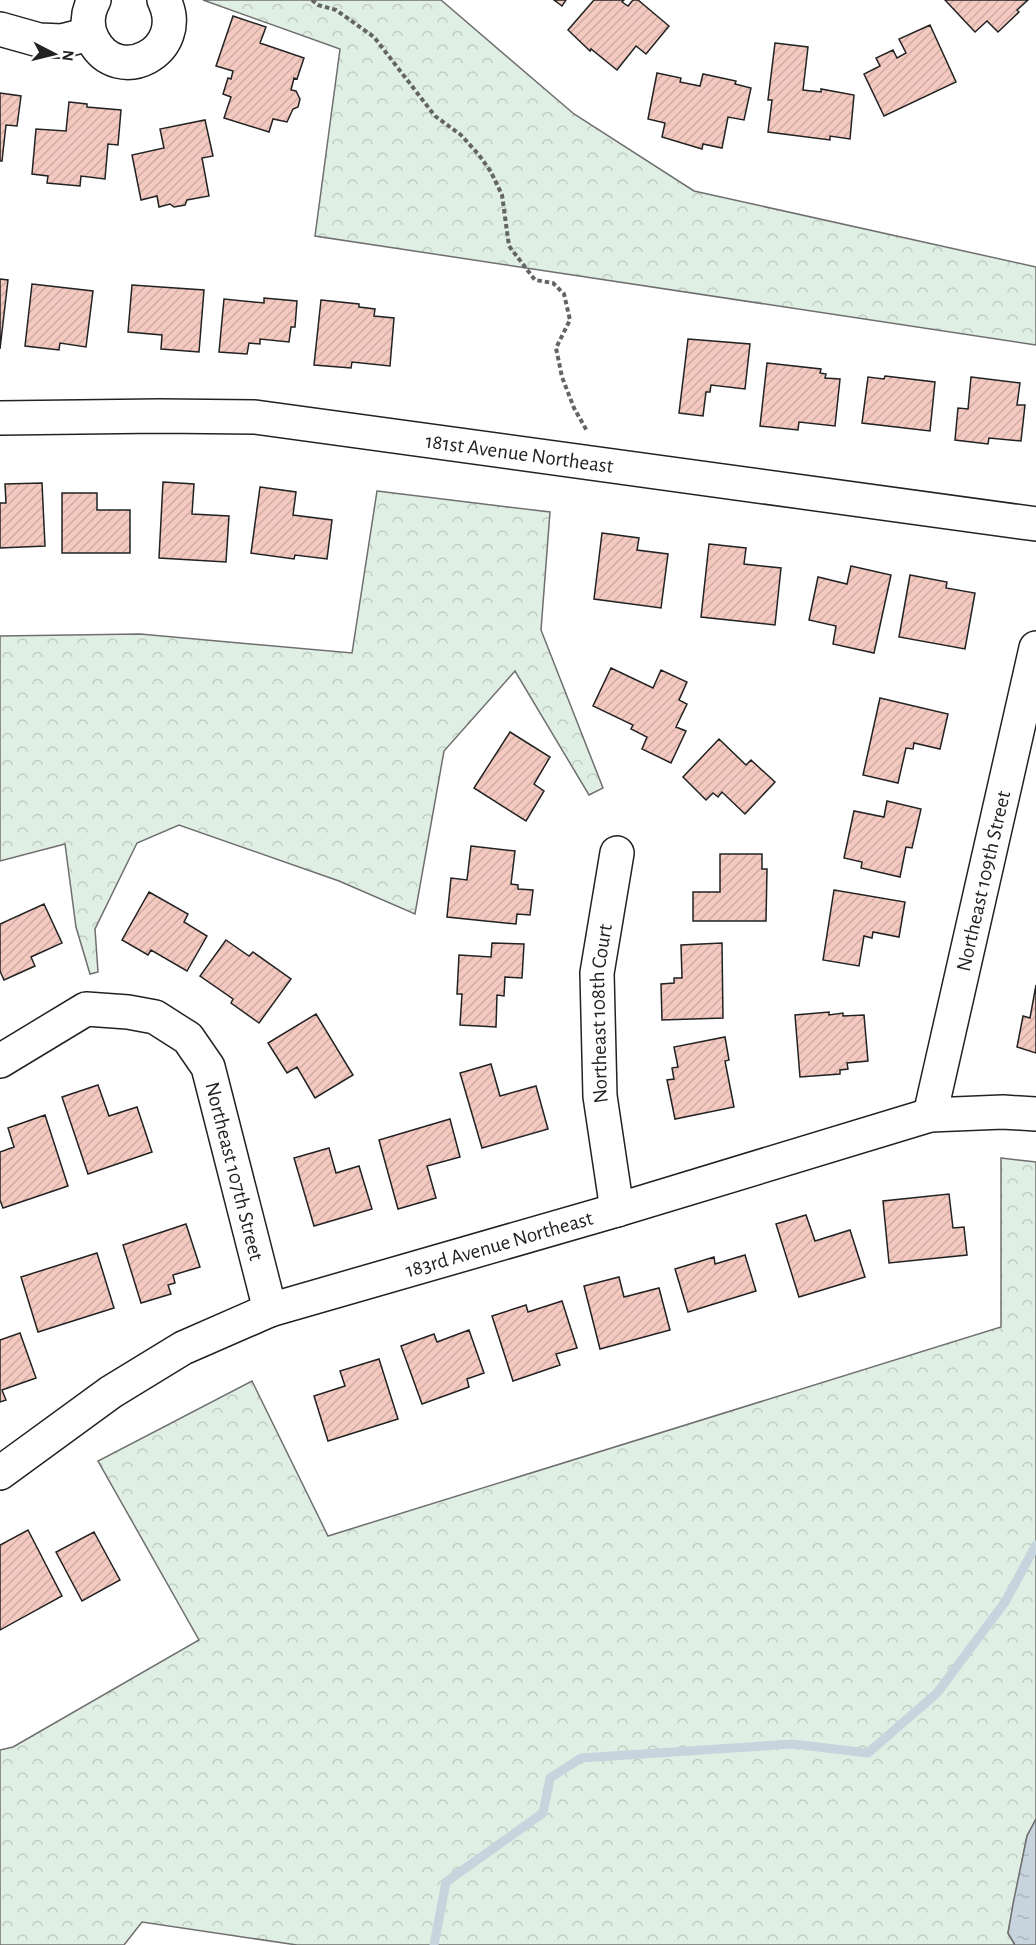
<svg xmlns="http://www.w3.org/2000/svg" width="1036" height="1945" viewBox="0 0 1036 1945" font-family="'Alegreya Sans',sans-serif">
<defs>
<pattern id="forest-crowns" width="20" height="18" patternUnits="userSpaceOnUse" patternTransform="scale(1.5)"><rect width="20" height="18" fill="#e0efe3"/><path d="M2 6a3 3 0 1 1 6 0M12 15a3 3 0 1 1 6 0" fill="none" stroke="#c0cdc2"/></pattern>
<pattern id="water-ripples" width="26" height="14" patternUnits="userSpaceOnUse" patternTransform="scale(1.5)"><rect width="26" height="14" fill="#c7d3dd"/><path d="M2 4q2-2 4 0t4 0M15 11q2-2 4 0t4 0" fill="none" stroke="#abb5bd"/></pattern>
<pattern id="building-hatch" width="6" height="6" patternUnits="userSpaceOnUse" patternTransform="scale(1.5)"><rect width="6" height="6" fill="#f3c9c0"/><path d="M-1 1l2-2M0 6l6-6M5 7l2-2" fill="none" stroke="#d0aca5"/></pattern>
</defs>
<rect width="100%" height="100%" fill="#fff"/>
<!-- forest -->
<path fill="url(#forest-crowns)" stroke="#6f6f6f" stroke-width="1.5" d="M 203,0 L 441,0 L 574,114 L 694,191 L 1036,267 L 1036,345 L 315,236 L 340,49 Z
M 377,491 L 550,512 L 541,630 L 603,788 L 589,795 L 515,671 L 444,751 L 415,914 L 339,881 L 179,825 L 137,843 L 95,929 L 98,972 L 90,974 L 76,927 L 65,844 L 0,861 L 0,636 L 140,634 L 352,653 Z
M 1001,1158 L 1036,1162 L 1036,1819 L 1027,1836 L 1008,1933 L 1015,1945 L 297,1945 L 142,1922 L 124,1945 L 0,1945 L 0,1750 L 13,1747 L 199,1640 L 98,1461 L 252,1381 L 328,1536 L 1001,1327 Z"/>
<!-- water -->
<path fill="url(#water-ripples)" stroke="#6f6f6f" stroke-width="1.5" d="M 1036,1819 L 1036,1945 L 1015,1945 L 1008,1933 L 1013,1904 L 1027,1836 Z"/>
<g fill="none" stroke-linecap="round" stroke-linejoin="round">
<!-- stream -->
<path stroke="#c7d3dd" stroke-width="9" d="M 434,1945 L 446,1882 L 543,1813 L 550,1778 L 581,1758 L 793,1744 L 868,1753 L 937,1693 L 1005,1602 L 1036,1545"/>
</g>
<!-- building -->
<path fill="url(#building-hatch)" stroke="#222" stroke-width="1.5" d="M 554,0 L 566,0 L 562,6 Z
M 594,0 L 624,0 L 622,2 L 628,6 L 633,0 L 638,0 L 669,26 L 646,54 L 636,46 L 617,70 L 591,49 L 590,51 L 568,30 Z
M 945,0 L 1028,0 L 1017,10 L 1019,12 L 998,32 L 987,21 L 975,32 Z
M 233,16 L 266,27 L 260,43 L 304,58 L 297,79 L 294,78 L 291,90 L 296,91 L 300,99 L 298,107 L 293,109 L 287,122 L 273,119 L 269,132 L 224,118 L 231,97 L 223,94 L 228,78 L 231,79 L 233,71 L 216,66 Z
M 930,25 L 956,82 L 884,116 L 864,74 L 880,66 L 876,58 L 893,50 L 897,58 L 906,53 L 899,39 Z
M 775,43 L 808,47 L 803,90 L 821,92 L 821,89 L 854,95 L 850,139 L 830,136 L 830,140 L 768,132 L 772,100 L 768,100 Z
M 657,73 L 681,78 L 680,82 L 700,86 L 703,74 L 736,81 L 735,84 L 751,88 L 744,120 L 728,117 L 722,148 L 703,144 L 702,149 L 662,137 L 665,123 L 648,119 Z
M 0,93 L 21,96 L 17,126 L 6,125 L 2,161 L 0,161 Z
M 69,102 L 87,104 L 87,107 L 121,110 L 118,145 L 108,144 L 105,179 L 81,176 L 80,186 L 47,183 L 48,176 L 32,174 L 36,129 L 66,131 Z
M 205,120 L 213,156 L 202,158 L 209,196 L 187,200 L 185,205 L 174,207 L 170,204 L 159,207 L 157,196 L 141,200 L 132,155 L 164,148 L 160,129 Z
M 0,279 L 8,280 L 0,349 Z
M 32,284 L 93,291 L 86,347 L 60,343 L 59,350 L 25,346 Z
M 132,285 L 204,290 L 199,352 L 161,349 L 162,335 L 128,332 Z
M 264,298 L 297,301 L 295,327 L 291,327 L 289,342 L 260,339 L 260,344 L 249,343 L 247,354 L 219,352 L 224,299 L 264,303 Z
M 321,300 L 359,304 L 359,307 L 375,309 L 374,316 L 394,318 L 390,366 L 352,362 L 351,368 L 314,365 Z
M 688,339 L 750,344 L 745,389 L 711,385 L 710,392 L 706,392 L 703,416 L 679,413 Z
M 767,363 L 821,369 L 820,373 L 826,374 L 825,378 L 840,379 L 835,426 L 799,422 L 798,430 L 760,426 Z
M 885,376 L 935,382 L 930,431 L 862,423 L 868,377 L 884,379 Z
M 971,377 L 1020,383 L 1017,405 L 1025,405 L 1021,441 L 989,438 L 988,444 L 955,440 L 958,408 L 968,409 Z
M 163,482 L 194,484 L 192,514 L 229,516 L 226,562 L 159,558 Z
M 42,483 L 45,546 L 0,548 L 0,503 L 6,503 L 5,484 Z
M 260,487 L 296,492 L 293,515 L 332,520 L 327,559 L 295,555 L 294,559 L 251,553 Z
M 62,493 L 97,493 L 97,510 L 130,510 L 130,553 L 62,553 Z
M 602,533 L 639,538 L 637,550 L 668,554 L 661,608 L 594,599 Z
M 709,544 L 746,548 L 744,564 L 781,568 L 775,625 L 701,617 Z
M 851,566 L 891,575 L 874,653 L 833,644 L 836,626 L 809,620 L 818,577 L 847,584 Z
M 910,575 L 947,582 L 946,588 L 975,593 L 965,649 L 899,637 Z
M 611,668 L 653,688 L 661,670 L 687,682 L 679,700 L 687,704 L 676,727 L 686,731 L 671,763 L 642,749 L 647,737 L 631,729 L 633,725 L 593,706 Z
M 880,698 L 948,714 L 940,749 L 914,743 L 913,749 L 906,748 L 898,783 L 863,775 Z
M 510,732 L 550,757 L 534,784 L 544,791 L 526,821 L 474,788 Z
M 719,739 L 746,765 L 751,760 L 775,782 L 745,814 L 722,792 L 718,797 L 713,793 L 706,800 L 683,777 Z
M 887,801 L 921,809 L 912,848 L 906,847 L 900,877 L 861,868 L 862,862 L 844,858 L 854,811 L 884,817 Z
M 471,846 L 515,851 L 511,884 L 518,885 L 518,889 L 533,890 L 530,915 L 517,914 L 516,924 L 447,917 L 451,878 L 467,880 Z
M 720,854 L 762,854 L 762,869 L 767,869 L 766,921 L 693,921 L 693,892 L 720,892 Z
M 834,890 L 905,902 L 899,937 L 873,932 L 872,938 L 864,936 L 859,966 L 823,960 Z
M 149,892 L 188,914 L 184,922 L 207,936 L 187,971 L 151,950 L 148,955 L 122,940 Z
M 44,904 L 62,943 L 31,957 L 35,966 L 4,980 L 0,971 L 0,924 Z
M 226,940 L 249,956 L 253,952 L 291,979 L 259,1023 L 231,1003 L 233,999 L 200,976 Z
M 492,943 L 524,944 L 522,978 L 505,977 L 504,996 L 497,995 L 496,1027 L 460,1025 L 462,994 L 457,994 L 459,955 L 491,957 Z
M 722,943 L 723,1018 L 662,1020 L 661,984 L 674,983 L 674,978 L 682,978 L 681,945 Z
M 1036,985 L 1036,1053 L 1017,1047 L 1023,1016 L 1030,1018 Z
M 829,1012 L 829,1015 L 843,1013 L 843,1016 L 864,1015 L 868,1061 L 847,1063 L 848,1069 L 840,1070 L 840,1074 L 800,1077 L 795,1015 Z
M 316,1014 L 353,1075 L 315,1098 L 297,1067 L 287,1073 L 268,1043 Z
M 725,1037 L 729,1060 L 725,1061 L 734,1107 L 675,1119 L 667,1080 L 674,1079 L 672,1068 L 678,1067 L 674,1047 Z
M 491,1064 L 500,1096 L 536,1086 L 548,1129 L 482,1148 L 460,1073 Z
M 98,1085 L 109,1116 L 137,1107 L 152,1152 L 88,1174 L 62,1097 Z
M 45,1115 L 68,1186 L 3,1208 L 0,1200 L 0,1152 L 14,1147 L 8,1128 Z
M 450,1119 L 460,1157 L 427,1166 L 436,1198 L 398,1209 L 379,1140 Z
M 329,1148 L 336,1173 L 359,1166 L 372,1209 L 314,1226 L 294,1158 Z
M 949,1194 L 953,1228 L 964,1227 L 967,1255 L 889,1263 L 883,1201 Z
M 806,1215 L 815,1241 L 850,1230 L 865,1277 L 799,1297 L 776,1224 Z
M 186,1224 L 200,1267 L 173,1275 L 175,1283 L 168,1285 L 171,1294 L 141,1303 L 123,1245 Z
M 97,1253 L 114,1308 L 38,1332 L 21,1277 Z
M 745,1255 L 756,1291 L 688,1312 L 675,1269 L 714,1257 L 715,1264 Z
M 619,1277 L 624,1297 L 659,1288 L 670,1330 L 600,1349 L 584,1286 Z
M 562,1301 L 577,1348 L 556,1354 L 560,1365 L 513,1381 L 492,1316 L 526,1305 L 528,1312 Z
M 469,1330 L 484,1373 L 467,1379 L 469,1387 L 422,1404 L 401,1346 L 434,1334 L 437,1342 Z
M 20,1333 L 36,1378 L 2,1390 L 6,1400 L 0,1402 L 0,1340 Z
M 379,1359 L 398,1419 L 328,1441 L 314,1396 L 345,1386 L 340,1371 Z
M 28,1530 L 62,1596 L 0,1630 L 0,1545 Z
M 94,1532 L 120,1580 L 82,1601 L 56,1552 Z"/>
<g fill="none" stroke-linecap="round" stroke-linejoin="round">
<defs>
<g id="minor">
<path d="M 94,0 C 87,13 86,27 93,40 C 118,88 189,51 164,0"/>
<path d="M 0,29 L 39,40 L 62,41 L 89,34"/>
<path id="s1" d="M 0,418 L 159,416 L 255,417 L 1036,524"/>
<path id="s2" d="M 0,1061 L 86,1009 L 128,1012 L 155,1017 L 188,1038 L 208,1067 L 270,1310"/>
<path id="s3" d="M 930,1115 L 1036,648"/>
<path id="s4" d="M 617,1210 L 600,1096 L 597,973 L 617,853"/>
<path id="s5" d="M 0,1473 L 111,1392 L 183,1348 L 270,1310 L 617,1210 L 930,1115 L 1003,1112 L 1036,1114"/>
</g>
</defs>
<!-- minor casing -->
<use href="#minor" stroke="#222" stroke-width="36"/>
<!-- path -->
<path stroke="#646464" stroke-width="4" stroke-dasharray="4.5 3" stroke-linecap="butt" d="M 312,0 L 318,5 L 336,10 L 374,37 L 435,116 L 461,135 L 479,155 L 491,172 L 502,195 L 509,246 L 535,280 L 553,283 L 564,294 L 570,320 L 556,348 L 562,377 L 574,408 L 587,431"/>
<!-- minor -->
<use href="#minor" stroke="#fff" stroke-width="33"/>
</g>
<g text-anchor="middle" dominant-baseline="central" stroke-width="4.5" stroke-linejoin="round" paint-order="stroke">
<!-- street labels -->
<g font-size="21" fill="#222" stroke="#fff">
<text stroke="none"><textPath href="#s1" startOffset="522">181st Avenue Northeast</textPath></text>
<text stroke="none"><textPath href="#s3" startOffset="240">Northeast 109th Street</textPath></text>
<text stroke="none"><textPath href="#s4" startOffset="198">Northeast 108th Court</textPath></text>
<text stroke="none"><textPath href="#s2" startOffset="352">Northeast 107th Street</textPath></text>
<text stroke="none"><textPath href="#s5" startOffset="555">183rd Avenue Northeast</textPath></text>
</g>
</g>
<!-- north arrow -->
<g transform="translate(54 54) rotate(97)" stroke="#ffffff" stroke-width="4.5" paint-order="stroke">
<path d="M0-4.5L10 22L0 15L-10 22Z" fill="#222222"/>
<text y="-9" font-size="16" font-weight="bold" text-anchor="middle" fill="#222222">N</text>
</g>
</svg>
